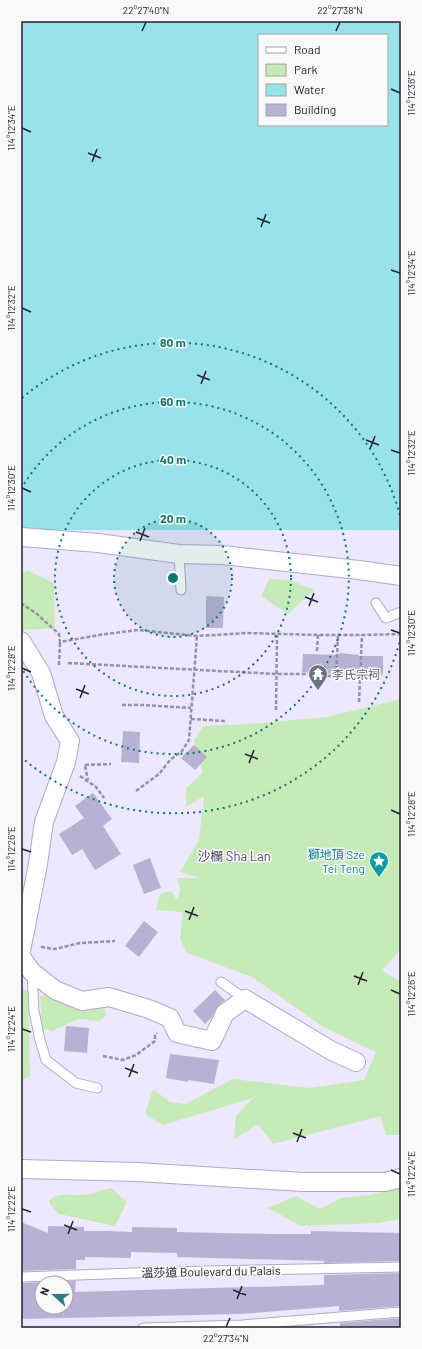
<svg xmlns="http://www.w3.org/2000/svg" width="422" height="1349" viewBox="0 0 422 1349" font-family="Barlow,'Noto Sans TC',sans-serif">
<rect width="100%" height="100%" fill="#ede8fe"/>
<!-- green -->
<path fill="#c7eab9" d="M 27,570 L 54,583 L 55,628 L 21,630 L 21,575 Z
M 269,579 L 290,580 L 314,590 L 288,614 L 261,596 Z
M 401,699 L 401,950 L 382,970 L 401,982 L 401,1135 L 386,1135 L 380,1116 L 273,1144 L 258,1124 L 234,1139 L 236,1116 L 253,1098 L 163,1125 L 145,1114 L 153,1089 L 170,1102 L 185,1104 L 233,1079 L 310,1088 L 364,1080 L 376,1052 L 325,1028 L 252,977 L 187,953 L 180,939 L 183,912 L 156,910 L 160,894 L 171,891 L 177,900 L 180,891 L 177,878 L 200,878 L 180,872 L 199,840 L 204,796 L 186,807 L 186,788 L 203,773 L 194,741 L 203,726 L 249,724 L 327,717 Z
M 21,989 L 28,991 L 30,1076 L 21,1081 Z
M 40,996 L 55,997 L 103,1005 L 107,1015 L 99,1021 L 79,1019 L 52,1031 L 42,1028 Z
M 401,1187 L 401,1219 L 379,1223 L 301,1226 L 268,1208 L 296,1196 L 320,1209 L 341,1198 L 370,1195 Z
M 111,1188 L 127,1202 L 115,1226 L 59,1214 L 50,1205 L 49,1200 C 64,1191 68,1196 83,1195 C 92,1195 102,1190 111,1188 Z"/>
<!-- water -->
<path fill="#98e3ea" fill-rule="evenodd" d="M 21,21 L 401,21 L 401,530 L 21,530 ZM 259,35 L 387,35 L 387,125 L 259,125 Z"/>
<!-- building -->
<path fill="#b9b1d3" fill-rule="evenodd" d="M 206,596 L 224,597 L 223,628 L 206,628 Z
M 339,653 L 359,655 L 359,656 L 383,656 L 383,675 L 371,674 L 371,676 L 302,672 L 303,654 L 339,655 Z
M 123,731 L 140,732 L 139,763 L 121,762 Z
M 194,745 L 207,757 L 195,770 L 181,758 Z
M 93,793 L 112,819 L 103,826 L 121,854 L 95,870 L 82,849 L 72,855 L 59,834 L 84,818 L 75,806 Z
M 150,858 L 161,888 L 144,894 L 133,865 Z
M 144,921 L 158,932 L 139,957 L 125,946 Z
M 215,990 L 225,1000 L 219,1005 L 211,1018 L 205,1024 L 193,1011 Z
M 66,1026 L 89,1028 L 87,1053 L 64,1051 Z
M 170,1054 L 219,1060 L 214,1084 L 188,1080 L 188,1082 L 166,1078 Z
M 21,1222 L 48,1233 L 48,1226 L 84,1227 L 84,1231 L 109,1231 L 132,1232 L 132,1227 L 177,1228 L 177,1232 L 272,1234 L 311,1234 L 311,1231 L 401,1233 L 401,1261 L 324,1263 L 324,1261 L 177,1257 L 177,1253 L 131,1252 L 131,1258 L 85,1257 L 85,1260 L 76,1260 L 76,1269 L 21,1271 Z
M 401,1273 L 401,1306 L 339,1311 L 339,1306 L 241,1314 L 21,1319 L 21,1283 L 76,1281 L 75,1292 L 141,1290 L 324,1285 L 324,1275 ZM 42,1283 L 66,1283 L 66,1307 L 42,1307 Z
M 401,1318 L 401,1328 L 340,1328 L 340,1323 Z"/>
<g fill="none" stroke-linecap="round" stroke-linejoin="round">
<defs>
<path id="service" d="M 179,554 L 181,590
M 376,603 L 386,618 L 401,612
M 32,972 L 34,1011 L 40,1040 L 46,1060 L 76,1083 L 97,1088
M 221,982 L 245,999
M 21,1277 L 162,1272 L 401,1267
M 143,1328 L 242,1325 L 401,1312"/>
<path id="minor" d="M 21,537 L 98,543 L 179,554 L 222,555 L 359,570 L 401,576
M 21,641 L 41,673 L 54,716 L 70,741 L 66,762 L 44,822 L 38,864 L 21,951
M 21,957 L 32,972 L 55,990 L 82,1001 L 109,997 L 149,1009 L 170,1018 L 177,1033 L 212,1041 L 225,1013 L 245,999 L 332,1051 L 356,1062
M 21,1169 L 137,1172 L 303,1182 L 385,1182 L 401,1178"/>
</defs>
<!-- service casing -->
<use href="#service" stroke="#b0a8ca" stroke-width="11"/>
<!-- minor casing -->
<use href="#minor" stroke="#b0a8ca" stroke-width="20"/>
<!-- path -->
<path stroke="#9591a3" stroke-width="2.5" stroke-dasharray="4 2" stroke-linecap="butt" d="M 21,603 L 37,614 L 59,634 L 60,642 L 99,635 L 138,630 L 197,636 L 247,633 L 318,635 L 362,635 L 401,634
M 317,651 L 318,635
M 68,663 L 276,674 L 308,674
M 59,665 L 60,642
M 327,676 L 360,677
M 336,676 L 338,635
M 359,702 L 362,635
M 122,705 L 144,705 L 191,708
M 276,710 L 277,635
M 191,719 L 225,721
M 85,765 L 111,764
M 85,766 L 88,780
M 80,776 L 96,787 L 104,798
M 136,791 L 159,774 L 170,760 L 182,751 L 189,740 L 197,636
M 41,947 L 55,949 L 80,943 L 115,941
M 103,1056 L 123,1060 L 136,1055 L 155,1041 L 155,1035 L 157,1033"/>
<!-- service -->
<use href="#service" stroke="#fff" stroke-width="9"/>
<!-- minor -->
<use href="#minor" stroke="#fff" stroke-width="18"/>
</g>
<!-- ticks -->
<path fill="none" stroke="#24212e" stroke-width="1.5" d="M 142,31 L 146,22M 336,31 L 340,22M 391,89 L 400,93M 22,128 L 31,132M 88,153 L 101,158M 92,162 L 97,149M 257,218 L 270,223M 261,227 L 266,214M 391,270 L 400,273M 22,308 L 31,312M 197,375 L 210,380M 201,384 L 206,371M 366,440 L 379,445M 370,449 L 375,436M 391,450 L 400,453M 22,488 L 31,492M 136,532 L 149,537M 140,541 L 145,528M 305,597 L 318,602M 309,606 L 314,593M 391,630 L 400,633M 22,668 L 31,672M 76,689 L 89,694M 80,698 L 85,685M 245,754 L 258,759M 249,763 L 254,750M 391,810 L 400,814M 22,849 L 31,852M 185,911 L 198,916M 189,920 L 194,907M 354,976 L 367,981M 358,985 L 363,972M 391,990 L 400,994M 22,1029 L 31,1032M 125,1068 L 138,1073M 129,1077 L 134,1064M 293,1133 L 306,1138M 297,1142 L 302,1129M 391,1170 L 400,1174M 22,1209 L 31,1212M 64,1225 L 77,1230M 68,1234 L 73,1221M 233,1290 L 246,1295M 237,1299 L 242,1286M 226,1327 L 230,1318"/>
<!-- distance rings -->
<circle cx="173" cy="578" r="59" fill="#0f766e" fill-opacity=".12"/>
<g fill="none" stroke="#0f766e" stroke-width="2" stroke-dasharray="2 4">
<circle cx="173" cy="578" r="59"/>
<circle cx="173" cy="578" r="118"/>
<path d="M21 489A176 176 0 1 1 21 667"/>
<path d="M401 637A235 235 0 0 1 22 758M22 398A235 235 0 0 1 401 519"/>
</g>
<!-- icons -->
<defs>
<symbol id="temple-pin" viewBox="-11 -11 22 30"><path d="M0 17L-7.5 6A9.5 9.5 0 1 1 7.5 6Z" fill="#6b7280" stroke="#f9f9f9"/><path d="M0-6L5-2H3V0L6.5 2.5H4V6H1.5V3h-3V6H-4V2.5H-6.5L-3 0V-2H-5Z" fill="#fff"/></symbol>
<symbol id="sight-pin" viewBox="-11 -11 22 30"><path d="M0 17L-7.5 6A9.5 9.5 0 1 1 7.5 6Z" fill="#0f9aa8" stroke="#f9f9f9"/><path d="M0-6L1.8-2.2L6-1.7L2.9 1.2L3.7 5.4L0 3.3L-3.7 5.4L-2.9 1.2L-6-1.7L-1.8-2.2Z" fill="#fff"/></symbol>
</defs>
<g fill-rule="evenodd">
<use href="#temple-pin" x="307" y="663" width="22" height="30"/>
<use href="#sight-pin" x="368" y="850" width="22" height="30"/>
</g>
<g text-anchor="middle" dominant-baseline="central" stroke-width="3" stroke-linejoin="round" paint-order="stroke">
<!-- worship labels -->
<g font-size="12" fill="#5b616d" stroke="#f9f9f9" text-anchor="start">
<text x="332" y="674">李氏宗祠</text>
</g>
<!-- culture labels -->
<g font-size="12" fill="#0d838f" stroke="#f9f9f9" text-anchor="end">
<text x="365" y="854">獅地頂 Sze<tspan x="365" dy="14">Tei Teng</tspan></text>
</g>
<!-- street labels -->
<g font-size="12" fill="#24212e" stroke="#f9f9f9">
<text transform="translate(211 1271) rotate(-1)">溫莎道 Boulevard du Palais</text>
</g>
<!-- neighbourhood labels -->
<g font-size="13" fill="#4f4765" stroke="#f9f9f9">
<text x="234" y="856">沙欄 Sha Lan</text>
</g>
</g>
<circle cx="173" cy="578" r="6" fill="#0f766e" stroke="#f9f9f9" stroke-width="2"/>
<g font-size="12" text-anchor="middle" font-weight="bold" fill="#0f766e" stroke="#f9f9f9" stroke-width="3" stroke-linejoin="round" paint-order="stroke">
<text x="173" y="347">80 m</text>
<text x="173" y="406">60 m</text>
<text x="173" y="464">40 m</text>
<text x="173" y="523">20 m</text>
</g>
<!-- border -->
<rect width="422" height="1349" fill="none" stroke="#f9f9f9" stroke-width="44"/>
<!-- legend -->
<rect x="258" y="34" width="130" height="92" fill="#f9f9f9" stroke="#a4a3a8"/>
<rect x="266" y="47" width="20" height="6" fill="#ffffff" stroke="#a4a3a8"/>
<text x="294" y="54" font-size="12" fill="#24212e">Road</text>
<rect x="266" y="64" width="20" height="12" fill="#c7eab9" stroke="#a4a3a8"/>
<text x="294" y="74" font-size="12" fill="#24212e">Park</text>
<rect x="266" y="84" width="20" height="12" fill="#98e3ea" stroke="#a4a3a8"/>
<text x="294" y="94" font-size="12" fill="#24212e">Water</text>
<rect x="266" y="104" width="20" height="12" fill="#b9b1d3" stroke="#a4a3a8"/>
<text x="294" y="114" font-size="12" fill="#24212e">Building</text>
<!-- north arrow -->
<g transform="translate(54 1295) rotate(291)"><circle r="19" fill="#f9f9f9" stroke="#a4a3a8"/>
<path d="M0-3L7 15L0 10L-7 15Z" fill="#347b85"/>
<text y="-6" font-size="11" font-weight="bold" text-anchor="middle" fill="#24212e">N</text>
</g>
<rect x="22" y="22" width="378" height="1305" fill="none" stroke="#24212e" stroke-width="1.5"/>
<g font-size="10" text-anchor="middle" fill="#24212e">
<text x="146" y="14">22°27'40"N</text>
<text x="340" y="14">22°27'38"N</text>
<text transform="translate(411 93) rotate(-90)" y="4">114°12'36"E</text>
<text transform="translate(11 128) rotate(-90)" y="4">114°12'34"E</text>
<text transform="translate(411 273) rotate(-90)" y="4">114°12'34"E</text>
<text transform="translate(11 308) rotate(-90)" y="4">114°12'32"E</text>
<text transform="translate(411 453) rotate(-90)" y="4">114°12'32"E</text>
<text transform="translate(11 488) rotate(-90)" y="4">114°12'30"E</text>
<text transform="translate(411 633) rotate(-90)" y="4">114°12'30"E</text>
<text transform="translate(11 668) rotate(-90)" y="4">114°12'28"E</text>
<text transform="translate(411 814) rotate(-90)" y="4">114°12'28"E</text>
<text transform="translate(11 849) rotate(-90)" y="4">114°12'26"E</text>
<text transform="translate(411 994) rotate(-90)" y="4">114°12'26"E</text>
<text transform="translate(11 1029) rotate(-90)" y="4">114°12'24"E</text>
<text transform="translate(411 1174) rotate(-90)" y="4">114°12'24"E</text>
<text transform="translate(11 1209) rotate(-90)" y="4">114°12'22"E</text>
<text x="226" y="1342">22°27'34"N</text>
</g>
</svg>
